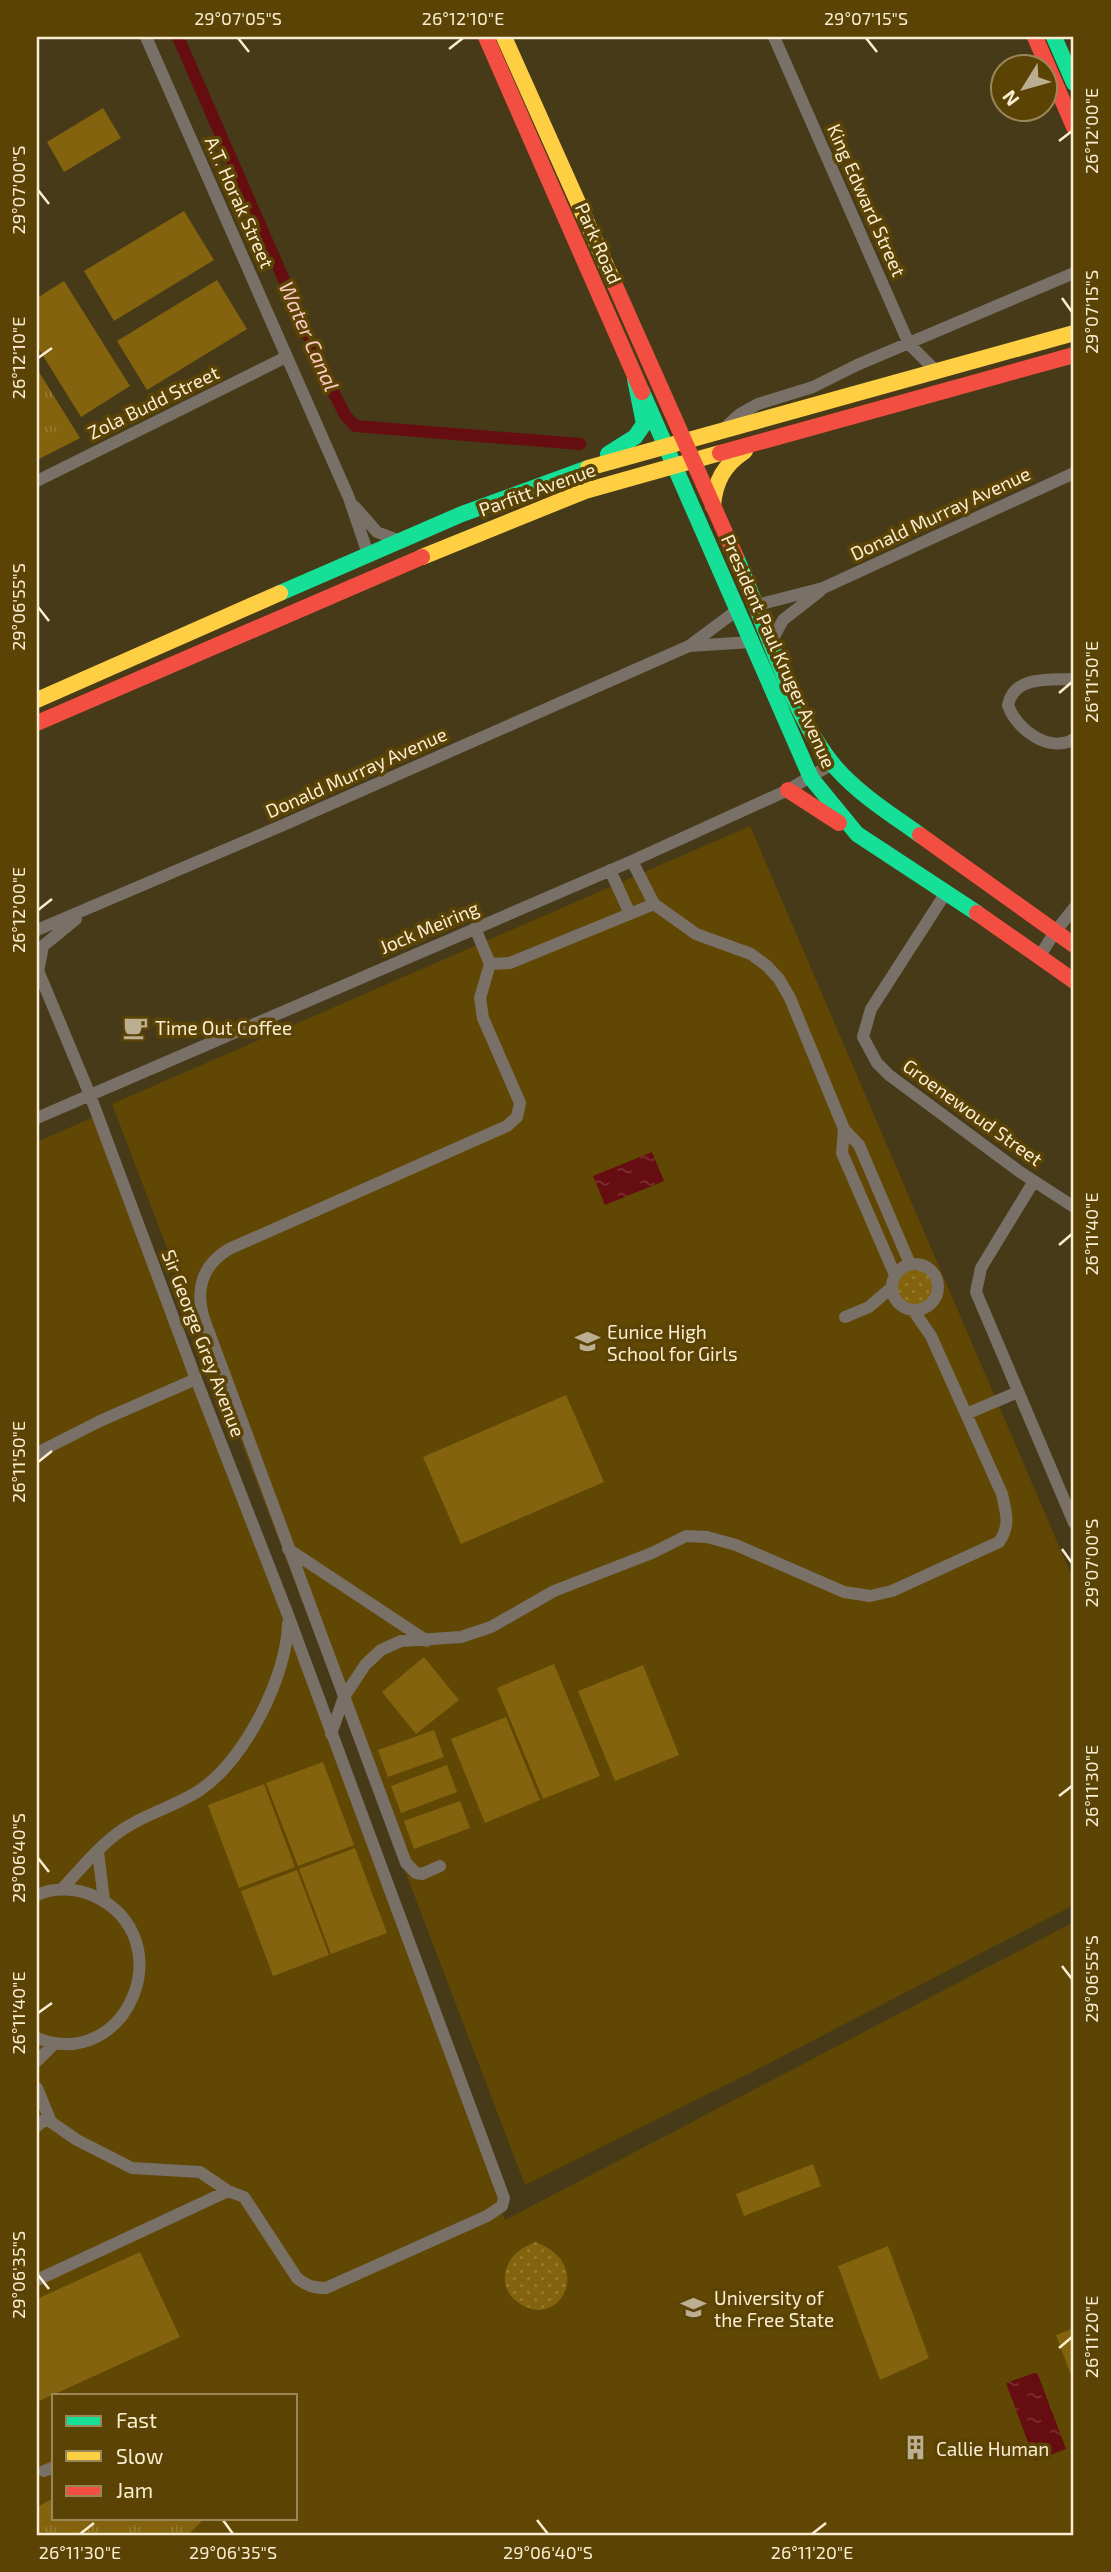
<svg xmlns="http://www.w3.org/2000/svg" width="1111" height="2572" viewBox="0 0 1111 2572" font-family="'Exo 2',sans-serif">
<defs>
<pattern id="grass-dots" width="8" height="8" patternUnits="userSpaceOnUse" patternTransform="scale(1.75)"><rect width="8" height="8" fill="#83630e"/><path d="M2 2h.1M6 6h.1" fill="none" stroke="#957a30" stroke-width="1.8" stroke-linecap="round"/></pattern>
<pattern id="park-tufts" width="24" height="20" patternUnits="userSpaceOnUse" patternTransform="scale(1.75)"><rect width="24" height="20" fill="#83630e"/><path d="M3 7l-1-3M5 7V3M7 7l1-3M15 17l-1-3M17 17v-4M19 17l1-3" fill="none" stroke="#957a30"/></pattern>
<pattern id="water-ripples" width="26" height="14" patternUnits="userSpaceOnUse" patternTransform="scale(1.75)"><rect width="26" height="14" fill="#650d11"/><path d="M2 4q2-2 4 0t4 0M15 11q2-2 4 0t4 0" fill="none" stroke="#7c3133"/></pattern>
</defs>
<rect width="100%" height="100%" fill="#463a19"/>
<!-- built -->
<path fill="#604703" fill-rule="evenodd" d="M 750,826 L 1074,1581 L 1074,1905 L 756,2070 L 525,2185 L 112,1104 Z
M 98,1115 L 291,1609 L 505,2220 L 1074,1922 L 1074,2535 L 37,2535 L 37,1142 ZM 54,2395 L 296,2395 L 296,2518 L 54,2518 Z"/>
<!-- grass -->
<path fill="url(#grass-dots)" d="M897 1287a18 18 0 1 1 36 0a18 18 0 1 1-36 0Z
M 535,2242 C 598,2264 557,2336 515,2300 C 508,2294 504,2285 505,2276 C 507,2257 519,2249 535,2242 Z"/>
<!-- park -->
<path fill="url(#park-tufts)" d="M 37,369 L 80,438 L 37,460 Z
M 54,2498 L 54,2518 L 205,2518 L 188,2535 L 37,2535 L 37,2507 Z"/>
<!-- pitch -->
<path fill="#83630e" d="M 103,108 L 121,138 L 64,172 L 47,142 Z
M 184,211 L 214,260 L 114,321 L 84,271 Z
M 217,280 L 247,329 L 147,390 L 117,341 Z
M 64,281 L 130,386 L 81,417 L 37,346 L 37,298 Z
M 566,1395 L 604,1482 L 461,1544 L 423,1457 Z
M 424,1657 L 459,1700 L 416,1734 L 382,1692 Z
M 554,1664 L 600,1776 L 543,1799 L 497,1688 Z
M 643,1665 L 679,1755 L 615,1781 L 578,1691 Z
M 506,1717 L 540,1800 L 485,1823 L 451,1739 Z
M 434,1730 L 444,1757 L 388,1777 L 378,1750 Z
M 323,1762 L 354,1845 L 298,1866 L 266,1783 Z
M 447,1765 L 457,1792 L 401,1813 L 391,1786 Z
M 264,1784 L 295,1867 L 239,1888 L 208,1805 Z
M 460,1801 L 470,1828 L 414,1849 L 404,1821 Z
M 355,1848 L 387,1933 L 331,1954 L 299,1869 Z
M 297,1870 L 329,1955 L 273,1976 L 241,1891 Z
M 813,2164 L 821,2186 L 744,2216 L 736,2194 Z
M 888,2246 L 929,2358 L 880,2380 L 838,2266 Z
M 140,2252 L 180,2337 L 37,2402 L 37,2299 Z
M 1074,2328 L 1074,2383 L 1056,2335 Z"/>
<!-- water -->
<path fill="url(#water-ripples)" d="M 652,1152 L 664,1181 L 605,1205 L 593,1176 Z
M 1037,2372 L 1066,2449 L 1035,2461 L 1006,2383 Z"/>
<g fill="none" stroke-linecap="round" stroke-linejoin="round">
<!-- canal -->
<path stroke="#650d11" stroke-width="12" d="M 178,37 L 329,383 L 345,415 L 355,426 L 580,444"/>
<!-- street -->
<path stroke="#797068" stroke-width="12" d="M 146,37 L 349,498 L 368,554
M 774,37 L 909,344 L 936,371
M 728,425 L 740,414 L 758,404 L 813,387 L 857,365 L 1074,273
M 37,481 L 286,357
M 355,507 L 377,532 L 398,540
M 757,605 L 823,588 L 1074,473
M 771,642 L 783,620 L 820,591
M 690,646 L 751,642
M 1074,679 C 1051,680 1014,675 1008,705 C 1016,729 1049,754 1074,739
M 632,861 L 654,904 L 696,934 L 751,954 L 767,966 L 779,979 L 790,998 L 844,1129 L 859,1145 L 910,1264
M 610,870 L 630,914
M 947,891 L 871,1009 L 863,1037 L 877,1063 L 889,1075 L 1020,1172 L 1074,1207
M 37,930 L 281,826 L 689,646 L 736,611
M 1039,957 L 1055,932 L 1074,908
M 490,964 L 510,963 L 654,904
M 37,968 L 90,1095 L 196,1379 L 288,1615 L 504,2198 L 502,2206 L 487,2216 L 326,2288 C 314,2288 307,2286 297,2278 L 244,2197 L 228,2191 L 200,2172 L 132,2168 L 77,2140 L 51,2122 L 37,2088
M 38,972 L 43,946 L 76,919
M 37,1118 L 632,861 L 788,790 L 832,764
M 844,1129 L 842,1153 L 895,1275
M 1034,1181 L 981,1268 L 976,1292 L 1074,1523
M892 1287a23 23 0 1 1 46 0a23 23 0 1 1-46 0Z
M 845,1317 L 869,1307 L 892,1287
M 966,1414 L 1018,1392
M 37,1453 L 100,1421 L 196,1379
M 288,1549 L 427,1641
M 331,1734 L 344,1697 L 365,1665 L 381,1650 L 401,1641 L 461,1637 L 491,1627 L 554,1591 L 652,1553 L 686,1536 L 707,1537 L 736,1545 L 844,1592 L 870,1596 L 892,1591 L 999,1542 C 1011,1525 1006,1513 1002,1494 L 931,1336 L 913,1310
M 98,1851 L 104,1901
M 440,1866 L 422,1874 L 416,1873 L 406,1863 L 204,1319 C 195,1290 202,1265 229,1249 L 507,1126 L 517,1117 L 520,1103 L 483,1018 L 480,998 L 490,964 L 475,928
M 62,1889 C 80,1870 97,1848 119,1832 C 143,1814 175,1807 200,1790 C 245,1760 287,1676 288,1623
M 37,1895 C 54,1887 77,1888 94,1896 C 184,1938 127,2074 37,2038
M 37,2061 L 55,2043
M 37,2126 L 48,2117
M 37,2280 L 228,2191
M 44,2471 L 54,2467"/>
<!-- fast -->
<path stroke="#16e098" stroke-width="16" d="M 1054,37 L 1074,83
M 642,392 L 811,778 L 857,834 L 977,913
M 608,454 L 635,437 L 644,424 L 635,379
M 736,557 C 764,620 792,717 836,768 C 860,795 891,814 920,835
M 280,593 L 462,514 L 588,468"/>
<!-- slow -->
<path stroke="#ffcf43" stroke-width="16" d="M 504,37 L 614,283
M 588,468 L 1074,333
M 713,506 C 715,481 724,465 745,451
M 422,557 L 585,491 L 720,453
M 37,700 L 280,593"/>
<!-- jam -->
<path stroke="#f24e42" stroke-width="16" d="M 486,37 L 642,392
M 1035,37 L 1074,127
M 614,283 L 736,557
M 720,453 L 1074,355
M 37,723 L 422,557
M 788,790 L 839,823
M 920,835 L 1074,945
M 977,913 L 1074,981"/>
</g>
<!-- ticks -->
<path fill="none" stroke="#faedd1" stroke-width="2.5" d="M 238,38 L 249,52M 866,38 L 877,52M 449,49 L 463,38M 1059,141 L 1072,131M 38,190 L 49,204M 1062,298 L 1072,312M 38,358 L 52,348M 38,607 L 49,621M 1059,693 L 1072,682M 38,910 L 52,899M 1059,1245 L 1072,1234M 38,1462 L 52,1451M 1062,1549 L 1072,1563M 1059,1796 L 1072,1786M 38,1858 L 49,1872M 1062,1966 L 1072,1979M 38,2013 L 52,2003M 38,2275 L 49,2289M 1059,2348 L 1072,2337M 223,2520 L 233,2534M 537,2520 L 548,2534M 80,2534 L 94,2523M 812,2534 L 826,2523"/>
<!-- icons -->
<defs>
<symbol id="cafe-bare" viewBox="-9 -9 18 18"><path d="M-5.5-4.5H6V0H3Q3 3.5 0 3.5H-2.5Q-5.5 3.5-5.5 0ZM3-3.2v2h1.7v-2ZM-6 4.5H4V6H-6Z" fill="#bbae91" stroke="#5a4305" stroke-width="2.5" paint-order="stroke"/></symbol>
<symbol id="school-bare" viewBox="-9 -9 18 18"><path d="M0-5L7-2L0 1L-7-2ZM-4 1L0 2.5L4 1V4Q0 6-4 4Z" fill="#bbae91" stroke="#5a4305" stroke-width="2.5" paint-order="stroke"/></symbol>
<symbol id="university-bare" viewBox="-9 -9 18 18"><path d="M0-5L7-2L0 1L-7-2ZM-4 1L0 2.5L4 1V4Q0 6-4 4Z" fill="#bbae91" stroke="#5a4305" stroke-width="2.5" paint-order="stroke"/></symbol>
<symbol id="building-bare" viewBox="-9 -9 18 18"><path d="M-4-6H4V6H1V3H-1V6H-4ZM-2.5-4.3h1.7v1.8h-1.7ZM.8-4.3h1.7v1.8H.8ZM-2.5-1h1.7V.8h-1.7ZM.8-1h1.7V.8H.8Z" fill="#bbae91" stroke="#5a4305" stroke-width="2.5" paint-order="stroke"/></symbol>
</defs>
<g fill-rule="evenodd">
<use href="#cafe-bare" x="118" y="1010" width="35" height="35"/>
<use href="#school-bare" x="570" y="1324" width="35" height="35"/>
<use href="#university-bare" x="676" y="2290" width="35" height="35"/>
<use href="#building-bare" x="898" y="2430" width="35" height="35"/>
</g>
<g text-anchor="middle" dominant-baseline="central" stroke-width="7" stroke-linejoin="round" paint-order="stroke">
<!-- street labels -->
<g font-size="19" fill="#faedd1" stroke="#5a4305">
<text transform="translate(867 200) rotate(66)">King Edward Street</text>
<text transform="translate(240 202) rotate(66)">A.T. Horak Street</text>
<text transform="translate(599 243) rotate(66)">Park Road</text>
<text transform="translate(153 402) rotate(-26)">Zola Budd Street</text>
<text transform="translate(537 489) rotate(-20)">Parfitt Avenue</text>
<text transform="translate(940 513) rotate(-25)">Donald Murray Avenue</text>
<text transform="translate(779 651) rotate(66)">President Paul Kruger Avenue</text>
<text transform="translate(356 772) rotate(-24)">Donald Murray Avenue</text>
<text transform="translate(429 927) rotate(-23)">Jock Meiring</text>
<text transform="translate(973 1112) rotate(36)">Groenewoud Street</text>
<text transform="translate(204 1343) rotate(69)">Sir George Grey Avenue</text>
</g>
<!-- poi labels -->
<g font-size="19" fill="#faedd1" stroke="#5a4305" text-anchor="start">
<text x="155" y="1027">Time Out Coffee</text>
<text x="607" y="1331">Eunice High<tspan x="607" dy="22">School for Girls</tspan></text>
<text x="714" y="2297">University of<tspan x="714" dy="22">the Free State</tspan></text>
<text x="936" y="2448">Callie Human</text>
</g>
<!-- water labels -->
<g font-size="21" font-style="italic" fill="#fec8c2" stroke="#5a4305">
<text transform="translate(310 336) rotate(66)">Water Canal</text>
</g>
</g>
<!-- border -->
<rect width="1111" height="2572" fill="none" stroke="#5a4305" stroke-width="77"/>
<!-- legend -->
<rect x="52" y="2394" width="245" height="126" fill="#5a4305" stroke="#9a8757" stroke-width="2"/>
<rect x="66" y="2416" width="35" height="10" fill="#16e098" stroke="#9a8757" stroke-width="2"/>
<text x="116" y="2428" font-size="21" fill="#faedd1">Fast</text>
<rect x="66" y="2451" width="35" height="10" fill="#ffcf43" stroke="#9a8757" stroke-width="2"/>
<text x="116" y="2464" font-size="21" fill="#faedd1">Slow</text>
<rect x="66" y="2486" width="35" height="10" fill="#f24e42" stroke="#9a8757" stroke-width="2"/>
<text x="116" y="2498" font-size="21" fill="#faedd1">Jam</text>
<!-- north arrow -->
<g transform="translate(1024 88) rotate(233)"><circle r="33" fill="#5a4305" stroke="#9a8757" stroke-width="2"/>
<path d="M0-5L12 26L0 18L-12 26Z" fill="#bbae91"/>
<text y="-10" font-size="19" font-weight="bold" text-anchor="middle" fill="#faedd1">N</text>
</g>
<rect x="38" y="38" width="1034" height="2496" fill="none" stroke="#faedd1" stroke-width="2.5"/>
<g font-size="18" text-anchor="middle" fill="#faedd1">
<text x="238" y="25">29°07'05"S</text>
<text x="463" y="25">26°12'10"E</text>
<text x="866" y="25">29°07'15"S</text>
<text transform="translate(1092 131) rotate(-90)" y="6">26°12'00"E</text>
<text transform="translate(19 190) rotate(-90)" y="6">29°07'00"S</text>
<text transform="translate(1092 312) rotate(-90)" y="6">29°07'15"S</text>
<text transform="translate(19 358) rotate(-90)" y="6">26°12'10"E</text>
<text transform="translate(19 607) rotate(-90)" y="6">29°06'55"S</text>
<text transform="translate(1092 682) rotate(-90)" y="6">26°11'50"E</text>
<text transform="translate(19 910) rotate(-90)" y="6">26°12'00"E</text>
<text transform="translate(1092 1234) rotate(-90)" y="6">26°11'40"E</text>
<text transform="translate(19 1462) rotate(-90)" y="6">26°11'50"E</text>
<text transform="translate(1092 1563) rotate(-90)" y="6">29°07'00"S</text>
<text transform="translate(1092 1786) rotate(-90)" y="6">26°11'30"E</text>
<text transform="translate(19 1858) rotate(-90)" y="6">29°06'40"S</text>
<text transform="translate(1092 1979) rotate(-90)" y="6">29°06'55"S</text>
<text transform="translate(19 2013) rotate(-90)" y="6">26°11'40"E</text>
<text transform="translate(19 2275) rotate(-90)" y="6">29°06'35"S</text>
<text transform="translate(1092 2337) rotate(-90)" y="6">26°11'20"E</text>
<text x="80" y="2559">26°11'30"E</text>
<text x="233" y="2559">29°06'35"S</text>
<text x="548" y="2559">29°06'40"S</text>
<text x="812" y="2559">26°11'20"E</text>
</g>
</svg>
